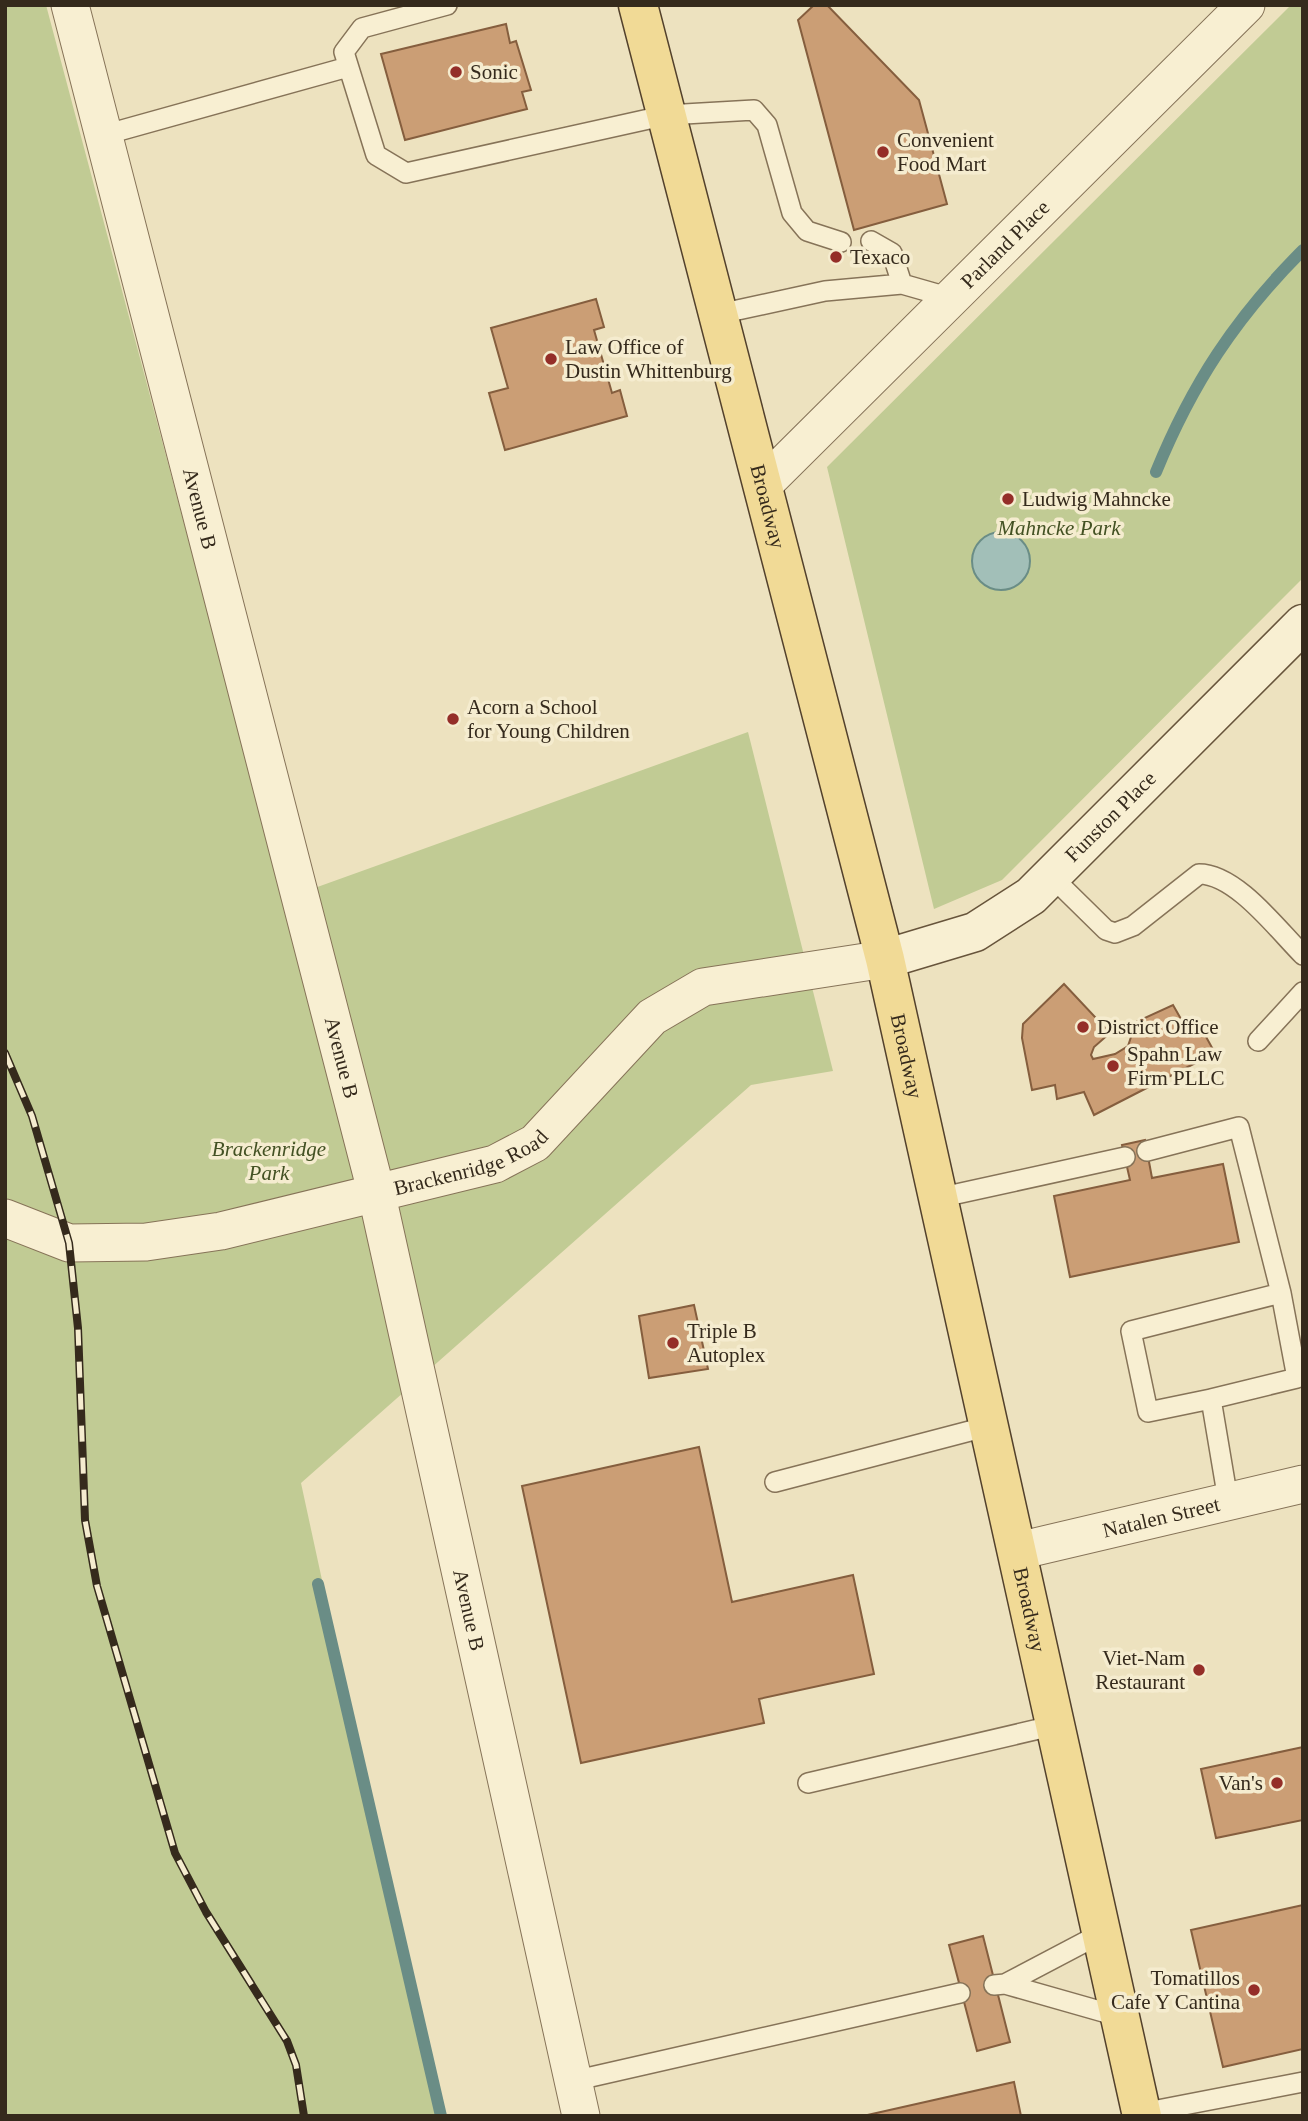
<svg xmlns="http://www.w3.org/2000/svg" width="1308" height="2121" viewBox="0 0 1308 2121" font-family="'Times New Roman',serif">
<rect width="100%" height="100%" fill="#ede2bf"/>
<!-- green -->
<path fill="#c1cb94" d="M 5,5 L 46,5 L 284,899 L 748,732 L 833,1071 L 751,1085 L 301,1483 L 438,2116 L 5,2116 Z
M 1291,5 L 1303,5 L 1303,578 L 1002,880 L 934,909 L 827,467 Z"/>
<!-- water -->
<path fill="#a2bfb8" stroke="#6a8d86" stroke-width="2" d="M972 561a29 29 0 1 1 58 0a29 29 0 1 1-58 0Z"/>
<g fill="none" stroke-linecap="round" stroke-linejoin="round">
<!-- stream -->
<path stroke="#6a8d86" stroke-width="12" d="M 1156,472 C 1192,384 1235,318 1303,250
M 318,1584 L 441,2116"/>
</g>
<!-- building -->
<path fill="#cb9e75" stroke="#855e3e" stroke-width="2" d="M 814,5 L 827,5 L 919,100 L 947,204 L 854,230 L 798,20 Z
M 506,24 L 510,43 L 516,41 L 531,90 L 522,92 L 527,109 L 405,140 L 381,54 Z
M 596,299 L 604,327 L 594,330 L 612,393 L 620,390 L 627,416 L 505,450 L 489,393 L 508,388 L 491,328 Z
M 1064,984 L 1110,1033 L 1094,1047 L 1091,1055 L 1093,1059 L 1115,1054 L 1128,1046 L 1136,1022 L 1173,1005 L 1189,1033 L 1200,1026 L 1215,1053 L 1094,1115 L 1084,1092 L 1057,1099 L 1055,1085 L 1032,1090 L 1022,1038 L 1023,1024 Z
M 1145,1140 L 1152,1178 L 1223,1164 L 1239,1242 L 1070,1277 L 1054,1196 L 1130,1180 L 1122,1145 Z
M 694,1305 L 708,1369 L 649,1378 L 639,1316 Z
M 699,1447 L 732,1602 L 853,1575 L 874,1674 L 759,1699 L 764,1723 L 581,1763 L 522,1486 Z
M 1303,1747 L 1303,1820 L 1216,1838 L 1201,1769 Z
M 1303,1905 L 1303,2049 L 1223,2067 L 1191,1930 Z
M 983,1936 L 1010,2042 L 977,2051 L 949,1945 Z
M 1014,2082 L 1021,2116 L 863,2116 Z"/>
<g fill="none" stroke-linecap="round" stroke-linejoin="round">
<defs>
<path id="lane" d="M 447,5 L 362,28 L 344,52 L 376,155 L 406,173 L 667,115 L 754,110 L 767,125 L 792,213 L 807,231 L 841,242
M 104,135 L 348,67
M 871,241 L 892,253 L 902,284
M 719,314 L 825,291 L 902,284 L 951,298
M 1051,876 L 1106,930 L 1115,933 L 1133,926 L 1199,874 C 1236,874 1277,929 1303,955
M 1258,1041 L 1303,992
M 1147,1151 L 1239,1127 L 1281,1293 L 1297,1378 L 1211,1399
M 938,1198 L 1125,1157
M 775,1482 L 989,1426
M 1228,1500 L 1211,1399 L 1148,1412 L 1131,1331 L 1281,1293
M 808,1783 L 1056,1725
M 1005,1984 L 1121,2017
M 994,1985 L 1005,1984 L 1102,1933
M 573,2081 L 960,1993
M 1142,2113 L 1303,2082"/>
<g id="street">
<path id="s1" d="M 70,5 L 376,1191 L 581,2116"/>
<path id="s2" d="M 764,484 L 1246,5"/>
<path id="s3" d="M 5,1218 L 69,1243 L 146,1242 L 221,1231 L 495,1164 L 535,1143 L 652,1017 L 703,987 L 885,959"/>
<path id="s4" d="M 1018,1551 L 1303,1484"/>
</g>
<g id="secondary">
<path id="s5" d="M 885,959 L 975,932 L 1031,896 L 1303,624"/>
</g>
<g id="primary">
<path id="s6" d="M 638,5 L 885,959 L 1142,2116"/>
</g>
</defs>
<!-- lane casing -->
<use href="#lane" stroke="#867358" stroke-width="22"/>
<!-- street casing -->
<use href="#street" stroke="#867358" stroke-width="39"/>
<!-- secondary casing -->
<use href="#secondary" stroke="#67543b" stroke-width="41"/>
<!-- primary casing -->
<use href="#primary" stroke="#53412c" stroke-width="41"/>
<!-- lane -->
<use href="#lane" stroke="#f8efd2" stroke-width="19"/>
<!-- street -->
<use href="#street" stroke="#f8efd2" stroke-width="37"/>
<!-- secondary -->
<use href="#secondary" stroke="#f8efd2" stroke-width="38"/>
<!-- primary -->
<use href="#primary" stroke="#f1da96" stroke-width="38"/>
<defs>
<path id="rail" d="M 5,1053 L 32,1116 L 69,1243 L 78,1328 L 85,1520 L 97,1586 L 175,1853 L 206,1912 L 287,2041 L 296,2065 L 304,2116"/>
</defs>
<!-- rail casing -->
<use href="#rail" stroke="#352a1c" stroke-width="8"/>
<!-- rail -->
<use href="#rail" stroke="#f5eccf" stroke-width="5" stroke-dasharray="16" stroke-linecap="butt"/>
</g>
<!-- markers -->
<g fill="#942e28" stroke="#f5eccf" stroke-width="2.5">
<circle cx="456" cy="72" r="7"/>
<circle cx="883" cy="152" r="7"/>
<circle cx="836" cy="257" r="7"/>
<circle cx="551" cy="359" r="7"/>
<circle cx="1008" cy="499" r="7"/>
<circle cx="453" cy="719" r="7"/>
<circle cx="1083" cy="1027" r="7"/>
<circle cx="1113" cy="1066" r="7"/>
<circle cx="673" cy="1343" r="7"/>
<circle cx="1199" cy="1670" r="7"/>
<circle cx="1277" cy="1783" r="7"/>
<circle cx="1254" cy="1990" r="7"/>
</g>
<g text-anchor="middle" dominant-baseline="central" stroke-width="7" stroke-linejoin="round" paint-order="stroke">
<!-- poi labels -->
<g font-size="21" fill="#352a1c" stroke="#f5eccf" text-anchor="start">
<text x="470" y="72">Sonic</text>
<text x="897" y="140">Convenient<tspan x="897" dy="24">Food Mart</tspan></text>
<text x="850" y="257">Texaco</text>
<text x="565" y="347">Law Office of<tspan x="565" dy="24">Dustin Whittenburg</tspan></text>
<text x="1022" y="499">Ludwig Mahncke</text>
<text x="467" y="707">Acorn a School<tspan x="467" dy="24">for Young Children</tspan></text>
<text x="1097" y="1027">District Office</text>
<text x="1127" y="1054">Spahn Law<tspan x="1127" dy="24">Firm PLLC</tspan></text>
<text x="687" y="1331">Triple B<tspan x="687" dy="24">Autoplex</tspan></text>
<text x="1185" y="1658" text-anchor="end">Viet-Nam<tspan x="1185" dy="24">Restaurant</tspan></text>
<text x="1263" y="1783" text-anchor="end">Van's</text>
<text x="1240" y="1978" text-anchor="end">Tomatillos<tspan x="1240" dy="24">Cafe Y Cantina</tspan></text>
</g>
<!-- street labels -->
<g font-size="21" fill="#352a1c" stroke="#f5eccf">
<text stroke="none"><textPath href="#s2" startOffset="340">Parland Place</textPath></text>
<text stroke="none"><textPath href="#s6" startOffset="518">Broadway</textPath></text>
<text stroke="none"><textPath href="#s1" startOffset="520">Avenue B</textPath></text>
<text stroke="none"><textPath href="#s5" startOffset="273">Funston Place</textPath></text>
<text stroke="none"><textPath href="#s1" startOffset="1087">Avenue B</textPath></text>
<text stroke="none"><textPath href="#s6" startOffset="1085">Broadway</textPath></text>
<text stroke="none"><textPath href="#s3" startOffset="481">Brackenridge Road</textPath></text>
<text stroke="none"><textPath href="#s4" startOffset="147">Natalen Street</textPath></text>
<text stroke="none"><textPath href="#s1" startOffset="1654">Avenue B</textPath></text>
<text stroke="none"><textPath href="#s6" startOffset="1652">Broadway</textPath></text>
</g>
<!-- park labels -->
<g font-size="21" font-style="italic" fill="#435123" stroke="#f5eccf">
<text x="1059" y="528">Mahncke Park</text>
<text x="269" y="1149">Brackenridge<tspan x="269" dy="24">Park</tspan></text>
</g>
</g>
<!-- border -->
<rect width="1308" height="2121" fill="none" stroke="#352a1c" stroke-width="14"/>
</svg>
